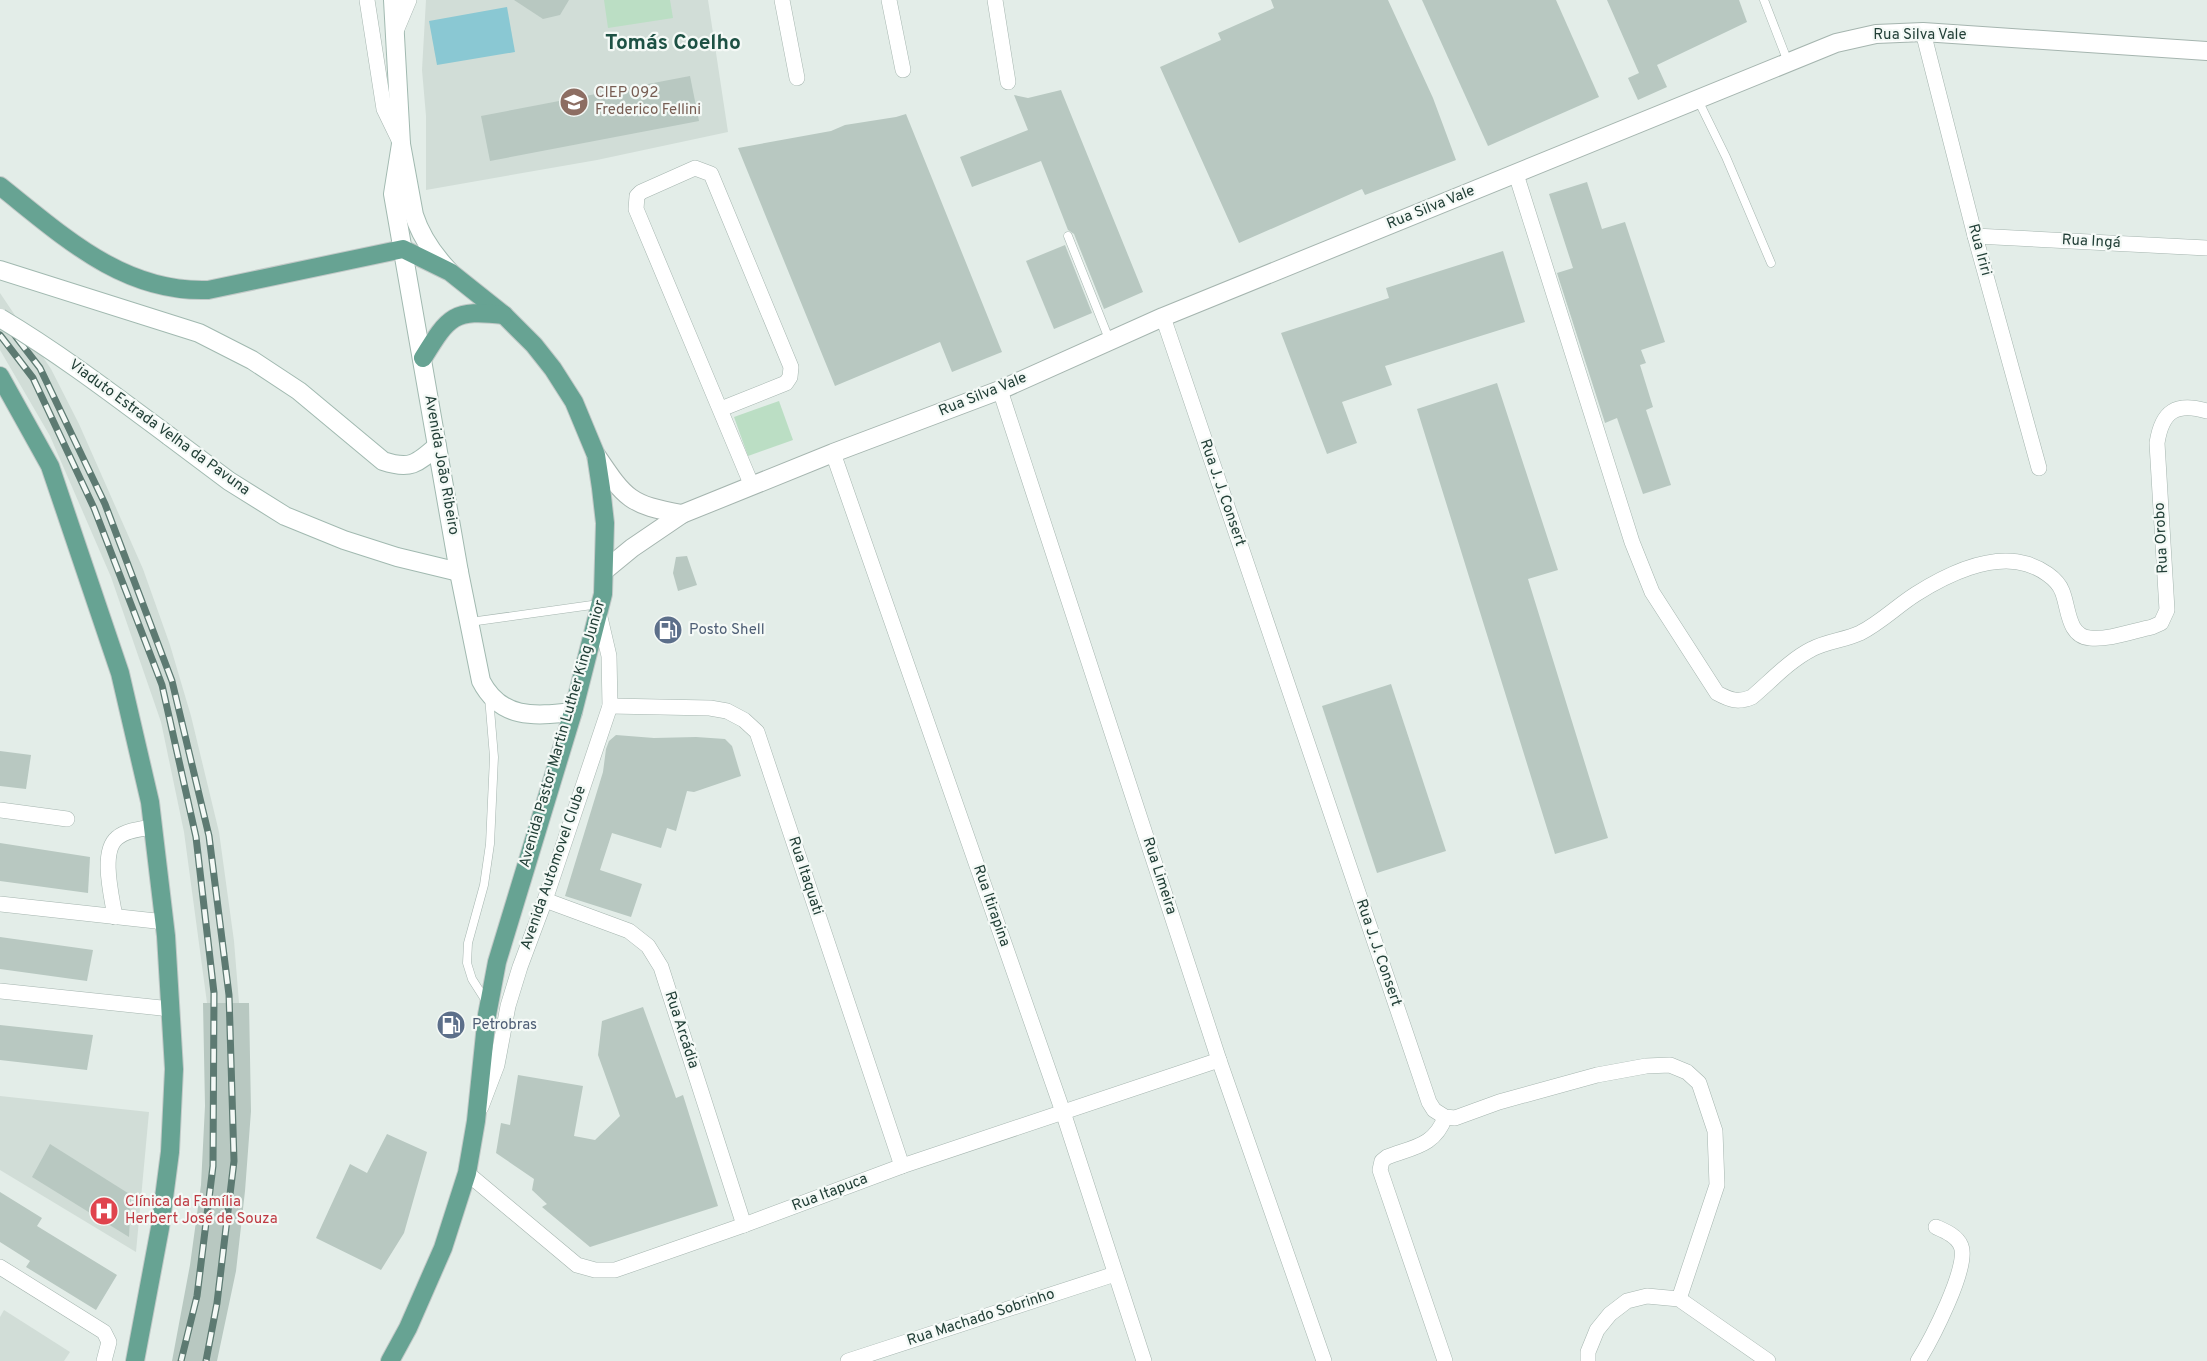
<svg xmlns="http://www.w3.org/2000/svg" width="2207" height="1361" font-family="Overpass,sans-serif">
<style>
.built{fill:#d1ddd7}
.green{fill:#bbdec4}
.water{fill:#8ac8d3}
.building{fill:#b8c8c1}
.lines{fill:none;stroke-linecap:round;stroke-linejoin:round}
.service-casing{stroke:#a5b5af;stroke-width:9}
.minor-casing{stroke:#a5b5af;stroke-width:16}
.tertiary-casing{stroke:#a5b5af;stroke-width:20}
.secondary-casing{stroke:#a1b9b0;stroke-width:20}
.primary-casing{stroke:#c1c9c7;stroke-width:20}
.service{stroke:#fff;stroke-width:8}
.minor{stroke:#fff;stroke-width:15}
.tertiary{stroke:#fff;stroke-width:18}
.secondary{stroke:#fff;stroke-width:18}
.primary{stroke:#67a393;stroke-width:18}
.rail-casing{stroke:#5d7a72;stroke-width:7}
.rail{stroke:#f4f9f6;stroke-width:4.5;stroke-dasharray:14;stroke-linecap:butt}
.secondary-bridge-casing{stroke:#a1b9b0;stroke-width:20;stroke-linecap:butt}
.secondary-bridge{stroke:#fff;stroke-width:18}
.labels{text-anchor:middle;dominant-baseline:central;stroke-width:4.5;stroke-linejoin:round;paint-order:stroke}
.street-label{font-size:15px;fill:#223f37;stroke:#f4f9f6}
.education-label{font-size:15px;fill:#785e54;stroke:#f4f9f6;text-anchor:start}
.service-label{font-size:15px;fill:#4e5e75;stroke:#f4f9f6;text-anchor:start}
.health-label{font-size:15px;fill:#be3a42;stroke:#f4f9f6;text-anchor:start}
.district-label{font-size:21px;font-weight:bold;fill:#1d5144;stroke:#f4f9f6}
</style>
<rect width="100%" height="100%" fill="#e3ede8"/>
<g class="built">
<polygon points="426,0 708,0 728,132 597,160 426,190 426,116 422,70"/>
<polygon points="0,293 51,369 79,424 143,569 170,645 191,716 219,832 234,941 239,1003 207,1003 184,832 161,722 111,577 50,436 0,350"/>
<polygon points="0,1096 149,1112 136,1252 0,1170"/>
<polygon points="4,1310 70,1352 64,1361 0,1361 0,1317"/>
</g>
<g class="green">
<polygon points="604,0 670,0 673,18 608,28"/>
<polygon points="779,401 793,440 748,456 734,417"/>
</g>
<polygon class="water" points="507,7 515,52 437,65 429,21"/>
<g class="building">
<polygon points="514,0 569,0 560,15 543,19"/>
<polygon points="1271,0 1388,0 1433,98 1456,160 1365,195 1362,189 1239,243 1160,67 1221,40 1218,33 1274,8"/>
<polygon points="1422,0 1556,0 1599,97 1488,146"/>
<polygon points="1607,0 1739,0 1747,22 1657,65 1667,87 1638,100 1628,78 1639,73"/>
<polygon points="690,76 699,121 490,161 481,116"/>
<polygon points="1061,90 1143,292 1104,309 1074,234 1068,230 1041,161 972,187 960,157 1028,130 1014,95 1028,98"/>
<polygon points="906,114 1002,352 952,372 940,342 835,386 738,148 831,131 845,125 896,117"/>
<polygon points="1587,182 1602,229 1625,222 1665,342 1641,350 1646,363 1640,365 1653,407 1646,410 1671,485 1643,494 1617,418 1605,423 1557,273 1573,268 1549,194"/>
<polygon points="1065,245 1092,313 1054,329 1026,261"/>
<polygon points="1503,251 1525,322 1385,366 1392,385 1342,402 1357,443 1327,454 1281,333 1389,298 1386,288"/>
<polygon points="1497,383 1558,570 1528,579 1608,838 1555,854 1417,409"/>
<polygon points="687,556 697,585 678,591 673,573 676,557"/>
<polygon points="1391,684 1446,851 1377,873 1322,706"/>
<polygon points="616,735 654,738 696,737 725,739 732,746 741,776 694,792 687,791 676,831 667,828 661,848 612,833 600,870 642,884 631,917 565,896 603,772 606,749 609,741"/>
<polygon points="0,751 31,755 26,789 0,786"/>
<polygon points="0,843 90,857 88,893 0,881"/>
<polygon points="0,937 93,950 87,981 0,969"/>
<polygon points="203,1003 249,1003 251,1111 245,1191 236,1271 217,1361 172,1361 190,1265 201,1185 205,1106"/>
<polygon points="643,1007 676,1098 683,1095 718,1206 590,1247 542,1207 547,1204 532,1190 534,1179 496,1153 501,1123 510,1125 518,1075 583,1086 574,1136 595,1140 620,1116 598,1055 602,1021"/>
<polygon points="0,1025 93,1035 87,1070 0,1060"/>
<polygon points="387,1134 427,1152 404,1233 381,1270 316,1238 350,1164 367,1173"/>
<polygon points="50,1144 131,1195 129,1237 32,1177"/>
<polygon points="0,1192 42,1218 37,1226 117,1275 96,1310 26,1267 30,1261 0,1242"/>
</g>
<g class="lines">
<g class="service-casing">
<g id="service">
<polyline points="1764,0 1788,62"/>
<polyline points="1698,100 1726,157 1771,263"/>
<polyline points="1068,236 1109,339"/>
<polyline points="470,622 599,604"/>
<polyline points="486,1001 472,979 467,963 468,943 484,885 490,844 494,757 489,697"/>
</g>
</g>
<g class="minor-casing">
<g id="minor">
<polyline points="367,0 384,109 400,142"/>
<polyline points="782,0 797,78"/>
<polyline points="889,0 903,70"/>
<polyline points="995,0 1008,82"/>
<polyline points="396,31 409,0"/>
<polyline points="1923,32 1975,236 2039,468"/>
<path d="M1516,174L1632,542L1652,592L1717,693C1730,700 1738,703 1752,697C1771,681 1790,660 1812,649C1827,641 1845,640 1860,633C1880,623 1897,606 1916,594C1946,575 1991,553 2027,564C2040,568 2057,578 2062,591C2069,607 2067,636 2090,638C2109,640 2133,631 2152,627L2161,623L2167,610L2157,443C2162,411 2176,402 2207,411"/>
<polyline points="1975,236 2207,248"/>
<polyline points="1163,317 1429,1102 1434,1110 1445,1117 1455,1118 1499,1102 1597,1075 1646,1066 1670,1065 1687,1072 1699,1083 1715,1131 1717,1185 1679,1299"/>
<polyline points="1000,390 1219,1060 1324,1361"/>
<polyline points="721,409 786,383 790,377 791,367 711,174 695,168 641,192 637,196 636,209 752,486"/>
<polyline points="833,453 1063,1112 1144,1361"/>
<polyline points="610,706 710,708 727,711 744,720 757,732 902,1166"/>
<polyline points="0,810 67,819"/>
<polyline points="545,900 629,931 648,946 661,967 744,1225"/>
<polyline points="0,904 165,922"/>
<path d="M115,917C112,897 100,852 117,838C126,830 141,829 153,827"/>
<polyline points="0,991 171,1009"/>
<polyline points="481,1107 497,1065 508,1006 520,967 545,900 610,706 609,656 599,613"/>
<path d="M1445,1117C1435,1146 1413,1147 1387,1157L1382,1161L1380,1170L1445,1361"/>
<polyline points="467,1173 577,1265 595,1270 615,1270 744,1225 902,1166 1219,1060"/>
<polyline points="0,1267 104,1332 109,1342 104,1361"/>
<polyline points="848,1361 1115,1274"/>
<polyline points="1588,1361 1588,1352 1597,1330 1610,1314 1627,1301 1647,1296 1679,1299 1768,1361"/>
<path d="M1918,1361C1930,1342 1970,1266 1961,1246C1957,1236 1945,1231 1936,1227"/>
</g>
</g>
<g class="tertiary-casing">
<g id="tertiary">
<path d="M596,455C625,498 629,505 682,514"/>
<polyline points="604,571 632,548 682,514 833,453 1000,390 1163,317 1836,43 1876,34 1923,32 2207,51"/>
</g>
</g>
<g class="secondary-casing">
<g id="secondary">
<path d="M393,0L401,144L414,215C421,237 433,254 449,271"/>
<path d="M401,144L393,194L459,572L481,681C501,720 535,716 573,712"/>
<path d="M0,270L199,333L252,360L299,391L383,461C410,470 417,464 437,446"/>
<polyline points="169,436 229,481 285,516 344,540 397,557 459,572"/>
</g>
</g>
<g class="primary-casing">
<g id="primary">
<path d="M0,186C63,236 123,293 208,290L403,249L450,272L504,315L534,345L553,369L574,402L596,455L601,488L605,523L603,594L573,712L497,962L487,1015L476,1121L467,1173L443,1248L408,1328L390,1361"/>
<path d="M423,358C449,316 453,309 504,315"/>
<polyline points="0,376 50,466 120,673 150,802 166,936 174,1069 170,1152 160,1228 135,1361"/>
</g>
</g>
<use href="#service" class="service"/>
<use href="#minor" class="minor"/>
<use href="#tertiary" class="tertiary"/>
<use href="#secondary" class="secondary"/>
<use href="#primary" class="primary"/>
<g class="rail-casing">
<g id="rail">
<polyline points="0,316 40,368 105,504 172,681 209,836 229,995 234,1161 217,1303 206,1361"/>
<polyline points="0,335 33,378 94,508 162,685 196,837 214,993 213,1166 197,1296 181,1361"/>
</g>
</g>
<use href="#rail" class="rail"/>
<g class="secondary-bridge-casing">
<path id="secondary-bridge" d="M0,318C59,353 114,395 169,436"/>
</g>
<use href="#secondary-bridge" class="secondary-bridge"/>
</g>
<defs>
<g id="school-disc" transform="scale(1.5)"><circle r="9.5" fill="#8d6e63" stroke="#f4f9f6"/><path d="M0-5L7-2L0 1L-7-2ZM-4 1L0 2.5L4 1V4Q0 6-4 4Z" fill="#fff"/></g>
<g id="fuel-disc" transform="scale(1.5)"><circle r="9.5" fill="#5c6f8a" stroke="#f4f9f6"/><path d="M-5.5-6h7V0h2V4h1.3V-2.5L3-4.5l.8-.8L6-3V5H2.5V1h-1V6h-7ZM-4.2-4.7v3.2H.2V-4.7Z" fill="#fff"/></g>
<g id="hospital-disc" transform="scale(1.5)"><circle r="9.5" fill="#e0444e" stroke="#f4f9f6"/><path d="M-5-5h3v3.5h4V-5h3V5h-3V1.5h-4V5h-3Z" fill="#fff"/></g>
</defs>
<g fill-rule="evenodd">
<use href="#school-disc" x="574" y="102"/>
<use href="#fuel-disc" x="668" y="630"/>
<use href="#fuel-disc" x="451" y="1025"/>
<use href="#hospital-disc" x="104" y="1211"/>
</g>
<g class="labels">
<g class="street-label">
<text x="1920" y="35">Rua Silva Vale</text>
<text transform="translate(1431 208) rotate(-22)">Rua Silva Vale</text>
<text transform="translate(2091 242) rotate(3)">Rua Ingá</text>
<text transform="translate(1979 250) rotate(75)">Rua Iriri</text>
<text transform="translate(983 395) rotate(-22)">Rua Silva Vale</text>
<text transform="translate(159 428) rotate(36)">Viaduto Estrada Velha da Pavuna</text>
<text transform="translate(441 465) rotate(80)">Avenida João Ribeiro</text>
<text transform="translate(1222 493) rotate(71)">Rua J. J. Consert</text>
<text transform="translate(2162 538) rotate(-93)">Rua Orobo</text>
<text transform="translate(563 734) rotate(-74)">Avenida Pastor Martin Luther King Junior</text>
<text transform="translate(554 868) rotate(-71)">Avenida Automovel Clube</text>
<text transform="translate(805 876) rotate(72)">Rua Itaquati</text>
<text transform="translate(1159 876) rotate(72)">Rua Limeira</text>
<text transform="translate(991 906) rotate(71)">Rua Itirapina</text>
<text transform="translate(1378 953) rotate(71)">Rua J. J. Consert</text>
<text transform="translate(681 1030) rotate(72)">Rua Arcádia</text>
<text transform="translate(830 1193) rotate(-21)">Rua Itapuca</text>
<text transform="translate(981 1318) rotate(-18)">Rua Machado Sobrinho</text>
</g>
<g class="education-label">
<text x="595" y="93">CIEP 092<tspan x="595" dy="17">Frederico Fellini</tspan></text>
</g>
<g class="service-label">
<text x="689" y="630">Posto Shell</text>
<text x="472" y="1025">Petrobras</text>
</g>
<g class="health-label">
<text x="125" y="1202">Clínica da Família<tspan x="125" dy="17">Herbert José de Souza</tspan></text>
</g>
<g class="district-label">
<text x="673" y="43">Tomás Coelho</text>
</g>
</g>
</svg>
